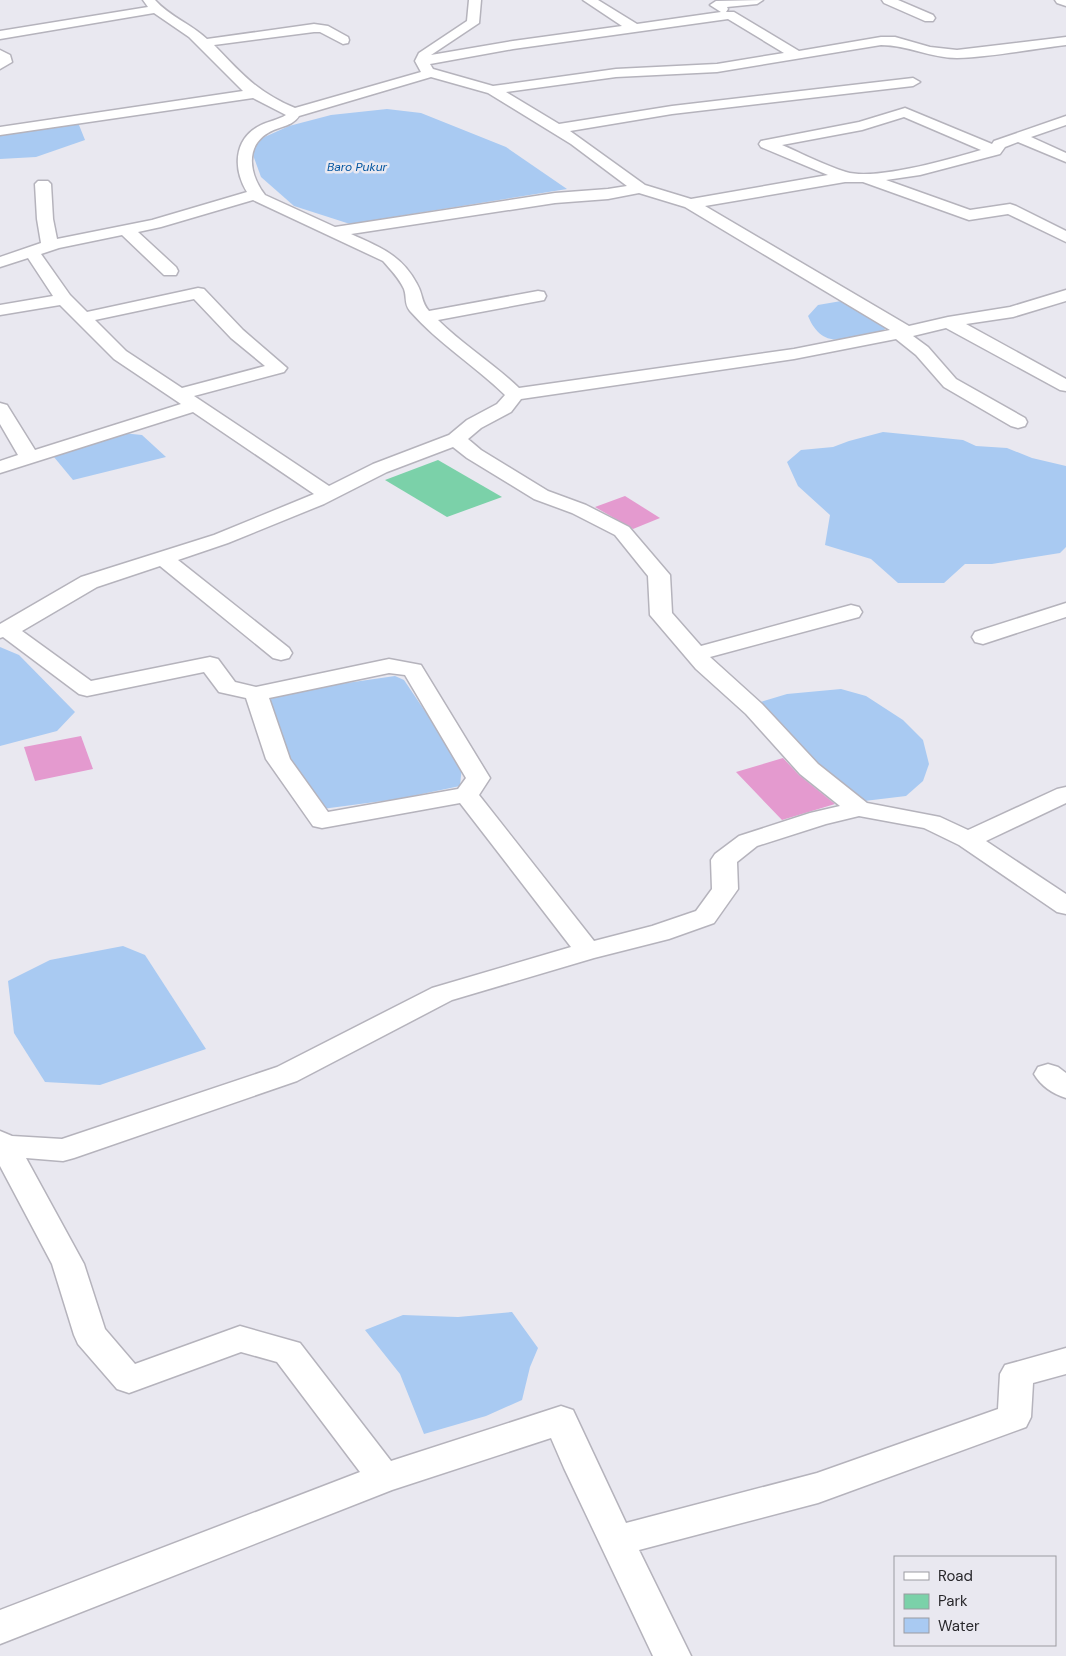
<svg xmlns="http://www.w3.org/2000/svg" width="1066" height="1656" font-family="'DM Sans',sans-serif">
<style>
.green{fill:#7bd1a9}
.water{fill:#a9caf2}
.building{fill:#e49acf}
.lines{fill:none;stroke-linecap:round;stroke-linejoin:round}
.street-casing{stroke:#b5b3bc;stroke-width:3}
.street{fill:#fff;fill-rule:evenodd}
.labels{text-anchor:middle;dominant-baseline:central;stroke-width:5;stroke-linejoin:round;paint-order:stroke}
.far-water-label{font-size:12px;font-style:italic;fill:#00549f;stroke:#e9e8f0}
</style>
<rect width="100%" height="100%" fill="#e9e8f0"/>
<polygon class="green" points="438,460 502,497 447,517 385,480"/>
<g class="water">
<polygon points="387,109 421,113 506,147 567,189 350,224 294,206 261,177 249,144 289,126 331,115"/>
<polygon points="77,120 85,140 36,157 0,159 0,133"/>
<path d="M847,300L887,327C879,335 870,336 859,338C834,342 819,342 808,316L818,305Z"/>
<polygon points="113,432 142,435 166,457 73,480 49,451"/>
<polygon points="883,432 963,440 976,446 1007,448 1032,458 1066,466 1066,547 1060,553 992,564 965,564 944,583 898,583 871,559 825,545 830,515 798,486 787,462 801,450 833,447 849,441"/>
<polygon points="0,647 19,655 75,712 57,731 0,746"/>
<polygon points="395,676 404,680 462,766 460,786 398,799 322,809 301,782 264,711 263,701 305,689"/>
<polygon points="841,689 866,696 903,720 923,740 929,764 923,781 906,796 856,802 757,703 787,694"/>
<polygon points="123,946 145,955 206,1049 100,1085 45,1082 14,1033 8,981 50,960"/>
<polygon points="512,1312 538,1348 530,1367 522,1400 486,1416 424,1434 400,1374 365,1330 403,1315 458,1317"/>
</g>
<g class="building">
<polygon points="625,496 660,518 633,529 595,507"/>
<polygon points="81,736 93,769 35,781 24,747"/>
<polygon points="783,758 799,775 835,804 782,820 736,772"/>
</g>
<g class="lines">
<g class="street-casing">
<g id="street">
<path d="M143,0H155C169,16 191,24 207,39L314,24L328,26L348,37L349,40L348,43L343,44L320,32H314L214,45C242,74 257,92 295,108L421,72L415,61L419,53L467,21L469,0H481L479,23L431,55L513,41L622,26L583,0H598L637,24L721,12L710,5L716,1L763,0L757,4L727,7L728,9L726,12H734L799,51L881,37H895L930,47L957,50L1066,37V45C1032,49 991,57 957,58C931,58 907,45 881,45L717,72L616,77L506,92L559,124L672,106L913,78L920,82L913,86L672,114L570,131L645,185L691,199L828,175L761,147L759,144L761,141L766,140L859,122L905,108L992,144L994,141L1066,116V125L1031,137L1066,153V162L1018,142L1005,147L1000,154L920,175L886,180L970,210L1010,204L1016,206L1066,231V242L1008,214L969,220L863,182H845L705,206L909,326L948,317L1010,307L1066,290V301L1013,317L966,324L1066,379V391L1060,390L946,328L913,336L928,347L956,379L1025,418L1027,422L1025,426L1018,428L1011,426L944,387L916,355L896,339L794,359L521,399L511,412L481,428L468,439L481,450L548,491L586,505L629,527L670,575L672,613L701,646L851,605L859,607L862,612L859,617L710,657L762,704L818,764L867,803L940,817L968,830L1057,789L1066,787V803L986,841L1066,894V914L1057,912L959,845L924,828L859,816L826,824L757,846L737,862L738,889L714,923L669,939L594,958L452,1000L297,1081L74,1158L63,1161L26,1158L84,1264L105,1329L135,1364L240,1326L300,1343L391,1461L561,1406L573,1410L626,1523L817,1473L998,1409L1000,1374L1005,1365L1066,1348V1374L1033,1383L1031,1417L1026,1427L818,1503L639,1550L691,1656H653L564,1468L551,1438L392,1490L0,1644V1610L360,1472L277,1362L241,1352L129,1393L117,1389L78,1344L74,1335L52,1264L0,1166V1131L12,1136L62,1139L277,1067L432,988L571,947L460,803L322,828L313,826L266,759L246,698L219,692L204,672L87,696L79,694L3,637L0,638V624L81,577L214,535L314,494L193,412L0,473V461L18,455L0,424V403L7,405L35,450L181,404L114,359L60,305L0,315V305L53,296L28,258L0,267V257L41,243L37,219L35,184L38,181H48L51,184L53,219L57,239L152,220L247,192C233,169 233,139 261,125C269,121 278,120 286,115L253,98L0,135V127L243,91L189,37L154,13L0,39V31L148,7ZM728,19L784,53L717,64L616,69L493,86L433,69L430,64L513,49ZM431,77L488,93L571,144L627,186L608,189L555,193L335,227L265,195C250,176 244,147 268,133C279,126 292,127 299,116ZM904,117L981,150C950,159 875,181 846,172C824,165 803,154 782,145L862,130ZM639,193L685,207L890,330L794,349L519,388C493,363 463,345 438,320L544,300L546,296L544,292L538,291L429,311C421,302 423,294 417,284C401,254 379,247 351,234L555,203L608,199ZM253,200L383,261C391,270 399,278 404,289C407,297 404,304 410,311C438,343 474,365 505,395L497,404L467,420L449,435L373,464L329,486L194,396L284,372L287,368L243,330L204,289L198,288L87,312L70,295L41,254L59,248L122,235L164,275H176L178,271L176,267L138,232L161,227ZM194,299L231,338L265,366L182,388L126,351L95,320ZM453,447L467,458L534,499L572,513L615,535L648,576L650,615L696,669L746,714L800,774L840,806L810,813L739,836L715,854L711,860L712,889L696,911L652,926L594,941L479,795L490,778L421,665L389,659L256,687L235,682L218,659L210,657L91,681L22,631L97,587L160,566L273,658L281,660L289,658L292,653L289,648L178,560L228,543L324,504L387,472ZM389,673L405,675L466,778L458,789L328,812L290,759L269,698Z"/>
<polygon points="882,0 898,0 933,15 935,18 933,21 925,21 884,3"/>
<polygon points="1055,0 1066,0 1066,6 1057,3"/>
<polygon points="0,50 10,55 12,62 0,69"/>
<polygon points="1066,603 1066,617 983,644 975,642 972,637 975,632"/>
<path d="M1048,1064L1058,1067L1066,1073V1098C1053,1094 1041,1086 1034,1074L1038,1067Z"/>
</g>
</g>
<use href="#street" class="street"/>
</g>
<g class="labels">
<g class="far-water-label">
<text x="357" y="167">Baro Pukur</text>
</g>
</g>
<rect x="894" y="1556" width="162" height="90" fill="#e9e8f0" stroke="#9c9ba1"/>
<rect x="904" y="1572" width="25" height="8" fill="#ffffff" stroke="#9c9ba1"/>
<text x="938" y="1581" font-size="15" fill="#28272b">Road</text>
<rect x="904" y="1594" width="25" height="15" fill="#7bd1a9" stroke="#9c9ba1"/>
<text x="938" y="1606" font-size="15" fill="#28272b">Park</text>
<rect x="904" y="1618" width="25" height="15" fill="#a9caf2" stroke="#9c9ba1"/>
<text x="938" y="1631" font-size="15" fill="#28272b">Water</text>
</svg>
